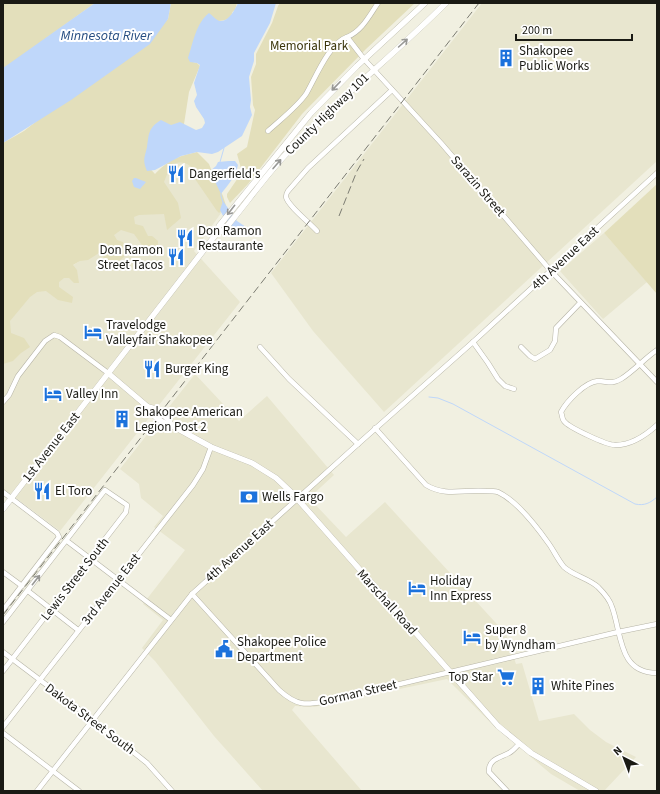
<svg xmlns="http://www.w3.org/2000/svg" width="660" height="794" font-family="'Source Sans 3',sans-serif">
<style>
.built{fill:#e8e6cf}
.green{fill:#e3dfbb}
.water{fill:#bfd7fa}
.lines{fill:none;stroke-linecap:round;stroke-linejoin:round}
.stream{stroke:#bfd7fa;stroke-width:1}
.minor-casing{stroke:#b6b4a6;stroke-width:5.5}
.major-casing{stroke:#b6b4a6;stroke-width:6}
.minor{stroke:#fff;stroke-width:4.5}
.major{stroke:#fff;stroke-width:5.5}
.rail{stroke:#7c7c72;stroke-width:1;stroke-dasharray:8 4;stroke-linecap:butt}
.oneway{stroke:#989895}
.labels{text-anchor:middle;dominant-baseline:central;stroke-width:4;stroke-linejoin:round;paint-order:stroke}
.park-label{font-size:13px;fill:#3a350b;stroke:#fff}
.poi-label{font-size:13px;fill:#1a1a14;stroke:#fff;text-anchor:start}
.street-label{font-size:13px;fill:#1a1a14;stroke:#fff}
.water-label{font-size:14px;font-style:italic;fill:#274e82;stroke:#fff}
</style>
<rect width="100%" height="100%" fill="#f1f0e1"/>
<g class="built">
<polygon points="482,3 657,3 657,161 384,412 313,331 271,273"/>
<polygon points="193,153 214,177 226,206 194,251 240,302 60,531 8,492 3,498 3,361 9,307 106,244 161,168"/>
<polygon points="604,233 647,282 603,319 560,271"/>
<polygon points="195,374 239,421 267,396 334,475 309,498 346,537 385,502 506,634 516,664 522,663 539,721 574,714 590,730 606,742 636,757 605,790 580,791 551,774 493,725 447,679 314,707 295,706 292,710 362,791 263,791 214,736 155,661 142,648 163,620 143,604 185,550 154,527 163,516 141,498 139,484 120,469"/>
</g>
<g class="green">
<polygon points="3,3 95,3 31,49 3,97"/>
<path d="M171,3H237L235,10C231,12 233,14 230,17C227,20 222,21 218,21L193,62L197,63L200,66L189,92L184,124L145,163L155,174C170,159 176,157 197,152L209,164L214,177L223,196L226,206L219,213L217,211L195,179V170C186,162 183,161 171,164L164,182L178,203L181,218L167,230L164,214L139,215L134,217L135,224L143,226L148,236H152L158,241V246L153,252L142,245L134,234L121,230L114,235L117,240L123,242L127,250L124,257L115,264L107,262L103,257L105,255L107,248L88,260L80,261L73,265L77,270L79,283H74L69,278H64L59,282V287L73,297L72,303L58,300L46,291L37,292L30,297L10,321L11,333L24,338L30,347L21,353L13,361L3,364V143L24,131L168,19Z"/>
<polygon points="280,3 415,3 366,49 302,114 248,184 230,203 227,197 227,194 242,172 237,154 247,147 255,110 253,105 251,77 256,64 256,54 272,23 278,6"/>
<polygon points="657,184 657,294 604,233"/>
</g>
<g class="water">
<polygon points="95,3 171,3 168,19 150,44 71,100 3,143 3,68"/>
<path d="M238,3H276L270,23L254,53V61L249,77L251,100L250,107L252,115L242,136L218,152L212,154L197,152L181,156L155,170L147,171C142,160 145,157 147,147C149,134 148,128 161,120L171,125L180,122L196,130L202,128L205,123L204,119L196,107L194,101L197,95L194,83L200,65L197,63L190,62L188,58C193,43 196,23 209,13C212,15 217,21 220,21C229,22 235,9 238,3Z"/>
<path d="M229,161H235L238,165C236,176 228,185 221,194L210,171L216,166L218,162Z"/>
<polygon points="134,178 136,178 146,182 140,189 134,187 132,181"/>
<path d="M223,201L237,221L252,231V237C238,232 226,224 220,210Z"/>
</g>
<g class="lines">
<g class="stream">
<polyline points="220,162 224,148"/>
<polyline points="221,194 221,196 223,202"/>
<polyline points="252,232 258,234"/>
<path d="M429,397L438,398L453,404L635,504C645,506 650,503 657,497"/>
</g>
<g class="minor-casing">
<g id="minor">
<path d="M347,37C362,31 369,16 378,3"/>
<path d="M268,131C280,120 297,107 306,94C315,79 329,43 347,37L364,59L441,143L551,271L657,382"/>
<path d="M317,231C310,223 288,206 286,197C286,194 286,194 288,191L308,168L392,90"/>
<polyline points="473,342 488,363 498,379 505,386 514,389"/>
<polyline points="260,347 289,379 358,444"/>
<polyline points="521,347 530,356 535,359 550,350 555,341 556,328 580,303"/>
<path d="M657,350C645,358 634,371 621,379C611,385 607,381 598,381C585,382 567,401 561,412C562,414 562,419 564,421C568,427 608,446 616,445C632,445 646,435 657,425"/>
<polyline points="3,402 9,395 18,376 45,341 54,335 60,337 108,373"/>
<path d="M375,428L426,485C446,497 464,489 486,491C489,491 494,491 498,492C517,501 537,527 549,544C554,551 558,560 564,567C574,576 588,578 598,587C603,592 610,600 612,607C622,634 618,673 657,673"/>
<polyline points="3,492 57,533 59,537 3,610"/>
<polyline points="67,541 171,620"/>
<polyline points="3,572 22,586"/>
<polyline points="28,591 78,630"/>
<path d="M192,594L279,690C300,709 309,704 333,700L618,632L657,624"/>
<polyline points="3,622 105,490 127,505 126,512 3,671"/>
<polyline points="3,652 93,720 147,763 172,791"/>
<polyline points="3,727 193,485 203,469 211,447"/>
<polyline points="3,733 79,791"/>
<polyline points="37,791 192,594 358,444 473,342 657,173"/>
<path d="M507,791L489,772C488,759 500,758 509,753C513,751 516,747 519,744"/>
</g>
</g>
<g class="major-casing">
<g id="major">
<path d="M217,233L224,230C246,204 265,176 288,152C338,99 395,54 446,3"/>
<path d="M108,373L148,407C151,415 163,424 171,425L211,447L252,463L276,478L293,494L498,726L531,753L596,791"/>
<path d="M148,407C157,408 168,417 171,425"/>
<polyline points="3,509 217,233 219,226 240,200 311,113 357,66 425,3"/>
</g>
</g>
<use href="#minor" class="minor"/>
<use href="#major" class="major"/>
<g class="rail">
<polyline points="339,216 357,171 364,159"/>
<polyline points="3,615 479,3"/>
</g>
</g>
<defs><path id="oneway-shaft" d="M-6 0H5M1.5-3L5.5 0L1.5 3" fill="none" stroke-width="1.6" stroke-linecap="round" stroke-linejoin="round"/></defs>
<g class="oneway">
<use href="#oneway-shaft" transform="translate(403 43) rotate(-42)"/>
<use href="#oneway-shaft" transform="translate(336 86) rotate(134)"/>
<use href="#oneway-shaft" transform="translate(277 164) rotate(-49)"/>
<use href="#oneway-shaft" transform="translate(231 210) rotate(128)"/>
<use href="#oneway-shaft" transform="translate(36 580) rotate(-52)"/>
</g>
<defs>
<g id="building-bare" transform="scale(1.38)"><path d="M-4-6H4V6H1V3H-1V6H-4ZM-2.5-4.3h1.7v1.8h-1.7ZM.8-4.3h1.7v1.8H.8ZM-2.5-1h1.7V.8h-1.7ZM.8-1h1.7V.8H.8Z" fill="#1c72dc" stroke="#fff" stroke-width="2.5" paint-order="stroke"/></g>
<g id="restaurant-bare" transform="scale(1.38)"><path d="M-5-6h1v4h1v-4h1v4h1v-4h1v5L-1.5 .5V6h-2V.5L-5-1ZM5-6V6H3V1.5H1.5Q1.5-4 5-6Z" fill="#1c72dc" stroke="#fff" stroke-width="2.5" paint-order="stroke"/></g>
<g id="hotel-bare" transform="scale(1.38)"><path d="M-6-4.5h1.5V1H6V5H4.5V3h-9V5H-6ZM-4 0a1.8 1.8 0 1 1 3.6 0ZM.5 0V-2.5h3Q6-2.5 6 0Z" fill="#1c72dc" stroke="#fff" stroke-width="2.5" paint-order="stroke"/></g>
<g id="bank-bare" transform="scale(1.38)"><path d="M-6-4H6V4H-6ZM0-2.3a2.3 2.3 0 1 0 0 4.6a2.3 2.3 0 1 0 0-4.6Z" fill="#1c72dc" stroke="#fff" stroke-width="2.5" paint-order="stroke"/></g>
<g id="civic-bare" transform="scale(1.38)"><path d="M-.6-6.5H3V-4.5H.6V-3L4-1V1h2V6H-6V1h2V-1L-.6-3ZM-1.2 2.5V6h2.4V2.5Z" fill="#1c72dc" stroke="#fff" stroke-width="2.5" paint-order="stroke"/></g>
<g id="supermarket-bare" transform="scale(1.38)"><path d="M-6-5.5h2.5l.6 2H6L4.5 2H-2.5L-4.4-4H-6ZM-1.5 3.2a1.3 1.3 0 1 0 .1 0ZM3 3.2a1.3 1.3 0 1 0 .1 0Z" fill="#1c72dc" stroke="#fff" stroke-width="2.5" paint-order="stroke"/></g>
</defs>
<g fill-rule="evenodd">
<use href="#building-bare" x="506" y="58"/>
<use href="#restaurant-bare" x="176" y="174"/>
<use href="#restaurant-bare" x="185" y="238"/>
<use href="#restaurant-bare" x="176" y="257"/>
<use href="#hotel-bare" x="93" y="332"/>
<use href="#restaurant-bare" x="152" y="369"/>
<use href="#hotel-bare" x="53" y="394"/>
<use href="#building-bare" x="122" y="419"/>
<use href="#restaurant-bare" x="42" y="491"/>
<use href="#bank-bare" x="249" y="497"/>
<use href="#hotel-bare" x="417" y="588"/>
<use href="#hotel-bare" x="472" y="637"/>
<use href="#civic-bare" x="224" y="649"/>
<use href="#supermarket-bare" x="506" y="677"/>
<use href="#building-bare" x="538" y="686"/>
</g>
<g class="labels">
<g class="park-label">
<text x="309" y="46">Memorial Park</text>
</g>
<g class="poi-label">
<text x="519" y="51">Shakopee<tspan x="519" dy="15">Public Works</tspan></text>
<text x="189" y="174">Dangerfield's</text>
<text x="198" y="231">Don Ramon<tspan x="198" dy="15">Restaurante</tspan></text>
<text x="163" y="250" text-anchor="end">Don Ramon<tspan x="163" dy="15">Street Tacos</tspan></text>
<text x="106" y="325">Travelodge<tspan x="106" dy="15">Valleyfair Shakopee</tspan></text>
<text x="165" y="369">Burger King</text>
<text x="66" y="394">Valley Inn</text>
<text x="135" y="412">Shakopee American<tspan x="135" dy="15">Legion Post 2</tspan></text>
<text x="55" y="491">El Toro</text>
<text x="262" y="497">Wells Fargo</text>
<text x="430" y="581">Holiday<tspan x="430" dy="15">Inn Express</tspan></text>
<text x="485" y="630">Super 8<tspan x="485" dy="15">by Wyndham</tspan></text>
<text x="237" y="642">Shakopee Police<tspan x="237" dy="15">Department</tspan></text>
<text x="493" y="677" text-anchor="end">Top Star</text>
<text x="551" y="686">White Pines</text>
</g>
<g class="street-label">
<text transform="translate(327 114) rotate(-44)">County Highway 101</text>
<text transform="translate(478 186) rotate(49)">Sarazin Street</text>
<text transform="translate(565 258) rotate(-43)">4th Avenue East</text>
<text transform="translate(51 447) rotate(-52)">1st Avenue East</text>
<text transform="translate(239 551) rotate(-42)">4th Avenue East</text>
<text transform="translate(75 579) rotate(-52)">Lewis Street South</text>
<text transform="translate(111 589) rotate(-52)">3rd Avenue East</text>
<text transform="translate(387 602) rotate(48)">Marschall Road</text>
<text transform="translate(358 693) rotate(-13)">Gorman Street</text>
<text transform="translate(90 719) rotate(37)">Dakota Street South</text>
</g>
<g class="water-label">
<text x="106" y="36">Minnesota River</text>
</g>
</g>
<rect width="660" height="794" fill="none" stroke="#1a1a14" stroke-width="8"/>
<g transform="translate(624 758) rotate(318)" stroke="#ffffff" stroke-width="3" paint-order="stroke">
<path d="M0-3L7 15L0 10L-7 15Z" fill="#1a1a14"/>
<text y="-6" font-size="11" font-weight="bold" text-anchor="middle" fill="#1a1a14">N</text>
</g>
<path d="M516 34v6h116v-6" fill="none" stroke="#1a1a14" stroke-width="2"/>
<text x="522" y="34" font-size="12" fill="#1a1a14" stroke="#ffffff" stroke-width="3" paint-order="stroke">200 m</text>
</svg>
